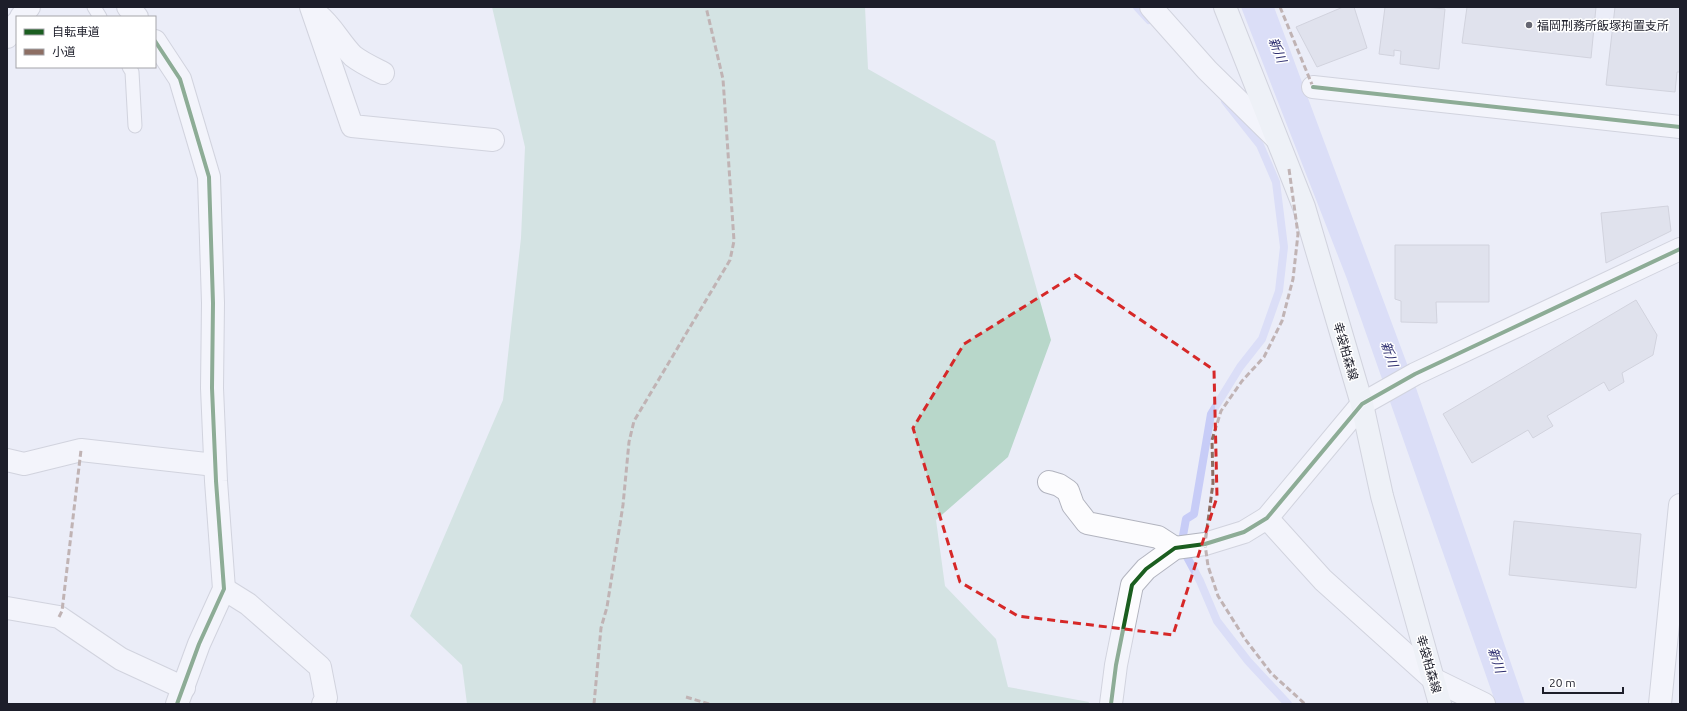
<svg xmlns="http://www.w3.org/2000/svg" width="1687" height="711" font-family="Ubuntu,'Noto Sans JP',sans-serif">
<style>
.green{fill:#b8d7ca}
.water{fill:#c7ccf7}
.lines{fill:none;stroke-linecap:round;stroke-linejoin:round}
.stream{stroke:#c7ccf7;stroke-width:8}
.building{fill:#d3d5e0;stroke:#b2b3be}
.service-casing{stroke:#b2b4bf;stroke-width:15}
.minor-casing{stroke:#b2b4bf;stroke-width:24}
.tertiary-casing{stroke:#b2b4bf;stroke-width:24}
.secondary-casing{stroke:#b2b4bf;stroke-width:24}
.service{stroke:#fcfcfe;stroke-width:13}
.minor{stroke:#fcfcfe;stroke-width:22}
.tertiary{stroke:#fcfcfe;stroke-width:22}
.secondary{stroke:#f1f5f5;stroke-width:22}
.quiet{stroke:#8d6e63;stroke-width:3;stroke-dasharray:6 3;stroke-linecap:butt}
.cycleway-casing{stroke:#fff;stroke-width:6}
.cycleway{stroke:#1b5e20;stroke-width:4}
.marked{fill:none;stroke:#d62828;stroke-width:3;stroke-dasharray:8 5;stroke-linejoin:round}
.poi-dot{fill:#656672;stroke:#fff;stroke-width:1.5}
.labels{text-anchor:middle;dominant-baseline:central;stroke-width:3;stroke-linejoin:round;paint-order:stroke}
.poi-label{font-size:12px;fill:#1d1e2a;stroke:#fff;text-anchor:start}
.street-label{font-size:12px;fill:#1d1e2a;stroke:#fff}
.water-label{font-size:13px;font-style:italic;fill:#303071;stroke:#fff}
</style>
<rect width="100%" height="100%" fill="#ebedf8"/>
<polygon class="green" points="492,7 865,7 868,69 995,141 1051,340 1008,457 936,520 945,586 996,639 1008,687 1089,702 1088,704 467,704 462,665 410,616 503,400 521,238 525,147"/>
<polygon class="water" points="1241,7 1274,7 1416,388 1525,704 1496,704 1347,279"/>
<g class="lines">
<g class="stream">
<polyline points="1137,7 1149,20"/>
<polyline points="1225,101 1260,145 1276,182 1284,247 1279,291 1262,339 1240,367 1211,414 1194,514 1186,519 1182,541 1187,557 1200,581 1217,621 1248,661 1288,704"/>
</g>
</g>
<g class="building">
<polygon points="1343,7 1354,7 1367,48 1317,67 1296,27"/>
<polygon points="1385,7 1425,7 1445,9 1439,69 1400,64 1401,51 1394,50 1394,56 1379,54"/>
<polygon points="1467,7 1596,7 1591,58 1462,43"/>
<polygon points="1615,7 1680,7 1680,72 1677,72 1675,92 1606,85"/>
<polygon points="1668,206 1671,231 1606,263 1601,213"/>
<polygon points="1395,245 1489,245 1489,302 1436,302 1437,323 1401,322 1401,301 1395,299"/>
<polygon points="1636,300 1657,335 1653,355 1622,373 1624,382 1609,391 1604,382 1547,416 1553,426 1533,438 1528,430 1472,463 1443,414"/>
<polygon points="1514,521 1641,534 1636,588 1509,575"/>
</g>
<g class="lines">
<g class="service-casing">
<g id="service">
<polyline points="94,7 100,17"/>
<polyline points="129,67 132,72 135,126"/>
</g>
</g>
<g class="minor-casing">
<g id="minor">
<polyline points="128,7 137,17"/>
<polyline points="311,7 352,126 493,140"/>
<polyline points="1151,7 1207,70 1276,138"/>
<path d="M318,15C332,26 340,43 353,56C362,63 373,68 383,73"/>
<polyline points="155,41 180,79 209,177 213,303 212,388 216,481 224,589 199,644 177,704"/>
<polyline points="1313,87 1680,127"/>
<polyline points="7,460 24,464 81,450 215,465"/>
<polyline points="1049,482 1059,485 1068,491 1073,505 1087,523 1158,537 1175,548"/>
<polyline points="1267,518 1323,580 1433,679 1484,704"/>
<polyline points="224,589 248,604 320,667 326,698 323,704"/>
<polyline points="7,608 59,617 121,659 184,688"/>
<polyline points="1111,704 1116,665 1132,585 1146,569 1175,548 1205,544 1244,532 1267,518 1362,404 1415,374 1680,249"/>
</g>
</g>
<g class="tertiary-casing">
<g id="tertiary">
<polyline points="21,17 29,7"/>
<polyline points="7,37 17,23"/>
<polyline points="1660,704 1680,505"/>
</g>
</g>
<g class="secondary-casing">
<polyline id="secondary" points="1225,7 1304,207 1362,404 1382,496 1440,704"/>
</g>
<use href="#service" class="service"/>
<use href="#minor" class="minor"/>
<use href="#tertiary" class="tertiary"/>
<use href="#secondary" class="secondary"/>
<g class="quiet">
<polyline points="1280,7 1313,87"/>
<polyline points="1289,169 1298,234 1293,279 1282,321 1264,357 1242,381 1221,411 1212,440 1213,483 1205,544 1208,566 1218,596 1245,639 1271,673 1305,704"/>
<polyline points="59,617 62,611 81,450"/>
<polyline points="686,697 709,704"/>
<polyline points="594,704 601,628 607,607 623,505 629,442 634,421 730,260 734,241 723,79 706,7"/>
</g>
<g class="cycleway-casing">
<g id="cycleway">
<polyline points="155,41 180,79 209,177 213,303 212,388 216,481 224,589 199,644 177,704"/>
<polyline points="1313,87 1680,127"/>
<polyline points="1111,704 1116,665 1132,585 1146,569 1175,548 1205,544 1244,532 1267,518 1362,404 1415,374 1680,249"/>
</g>
</g>
<use href="#cycleway" class="cycleway"/>
</g>
<path d="M0 0H1687V711H0ZM1075,275L1214,370L1217,497L1173,635L1018,616L960,582L913,428L964,344Z" fill="#ebedf8" fill-opacity=".55" fill-rule="evenodd"/>
<path class="marked" d="M1075,275L1214,370L1217,497L1173,635L1018,616L960,582L913,428L964,344Z"/>
<circle class="poi-dot" cx="1529" cy="25" r="4"/>
<g class="labels">
<g class="poi-label">
<text x="1537" y="25">福岡刑務所飯塚拘置支所</text>
</g>
<g class="street-label">
<text transform="translate(1346 351) rotate(74)">幸袋柏森線</text>
<text transform="translate(1429 664) rotate(74)">幸袋柏森線</text>
</g>
<g class="water-label">
<text transform="translate(1278 50) rotate(68)">新川</text>
<text transform="translate(1390 354) rotate(71)">新川</text>
<text transform="translate(1497 660) rotate(71)">新川</text>
</g>
</g>
<rect width="1687" height="711" fill="none" stroke="#1d1e2a" stroke-width="16"/>
<rect x="16" y="16" width="140" height="52" fill="#ffffff" stroke="#a5a5aa"/>
<rect x="24" y="29" width="20" height="6" fill="#1b5e20" stroke="#a5a5aa"/>
<text x="52" y="36" font-size="12" fill="#1d1e2a">自転車道</text>
<rect x="24" y="49" width="20" height="6" fill="#8d6e63" stroke="#a5a5aa"/>
<text x="52" y="56" font-size="12" fill="#1d1e2a">小道</text>
<path d="M1543 687v6h80v-6" fill="none" stroke="#1d1e2a" stroke-width="2"/>
<text x="1549" y="687" font-size="12" fill="#1d1e2a" stroke="#ffffff" stroke-width="3" paint-order="stroke">20 m</text>
</svg>
